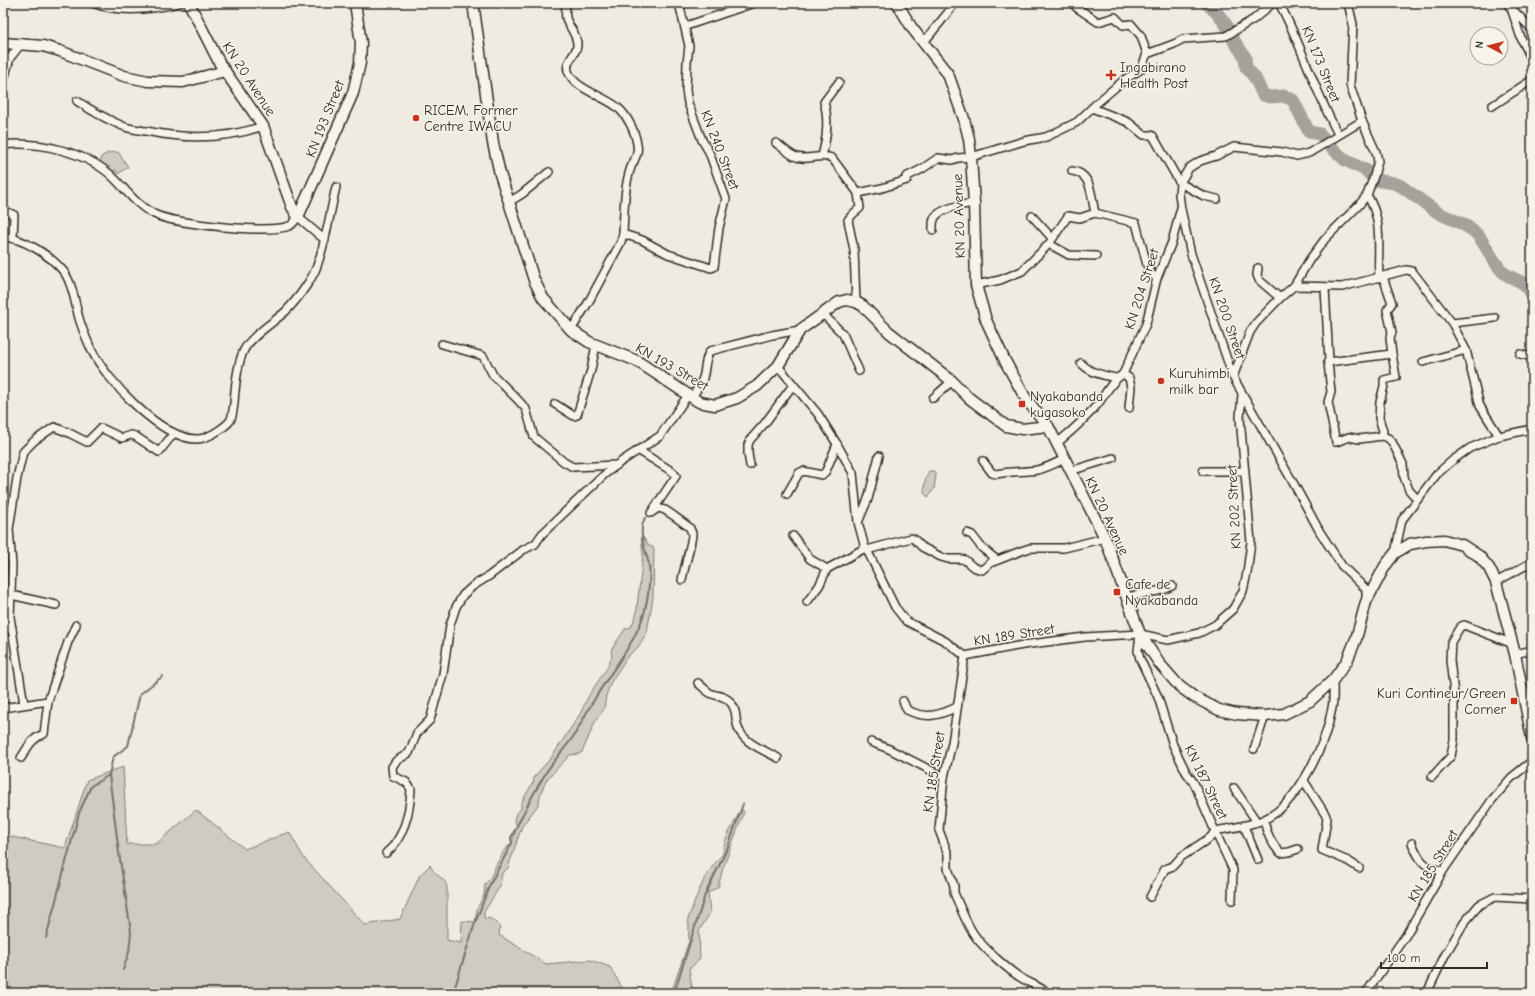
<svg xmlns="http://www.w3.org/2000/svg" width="1535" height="996" font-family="'Comic Neue',sans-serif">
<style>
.green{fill:#cfcbc2;stroke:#7d7b76}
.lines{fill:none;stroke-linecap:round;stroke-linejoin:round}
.stream{stroke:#74726e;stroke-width:2}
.river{stroke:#a4a29a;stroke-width:13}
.street-casing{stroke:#2b2b2b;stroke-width:10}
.secondary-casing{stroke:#2b2b2b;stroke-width:13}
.street{stroke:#f7f3e8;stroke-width:7}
.secondary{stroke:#f7f3e8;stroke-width:10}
.poi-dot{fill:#c8321e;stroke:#f7f3e8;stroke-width:1.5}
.labels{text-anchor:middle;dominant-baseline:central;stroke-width:3;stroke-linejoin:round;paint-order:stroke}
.street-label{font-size:14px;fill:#2b2b2b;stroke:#f7f3e8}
.poi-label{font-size:14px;fill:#2b2b2b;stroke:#f7f3e8;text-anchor:start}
</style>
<rect width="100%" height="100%" fill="#efebe0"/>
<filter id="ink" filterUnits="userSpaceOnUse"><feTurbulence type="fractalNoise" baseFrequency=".025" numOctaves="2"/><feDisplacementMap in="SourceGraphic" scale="8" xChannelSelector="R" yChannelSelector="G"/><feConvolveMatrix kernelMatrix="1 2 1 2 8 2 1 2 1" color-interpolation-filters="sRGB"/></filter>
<g filter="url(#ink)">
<g class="green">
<polygon points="118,152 128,167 118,174 116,170 109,172 100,167 101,157 108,153"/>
<polygon points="929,471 934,471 936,475 934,489 928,497 924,493 925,481"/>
<path d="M641,537H643L648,545L654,548L653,598L647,632L639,646L627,657L611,682L606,696L604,709L596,720L582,752L579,754L570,755L547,779L541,792L538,805L522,826L508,868L502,873L500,886L484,912V918L491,919L500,926L499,935L546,964L590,960L610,967L625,993H3V835L65,848L87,780L123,767L127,844H156L196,810L245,849L289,832L304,858L365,925L400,919L420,875L430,865C433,875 445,877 447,887V940L461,943L462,921L475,922L477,909L484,895L485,884L490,879L496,865L505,849L512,843L517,826L514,820L516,813L521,809V803L534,781L533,778L551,758L580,714L589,695L607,668L612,656L611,650L625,629L631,627L636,616L643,554Z"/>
<path d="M742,810L744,812L723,868L718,887L708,893L710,913L699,931L700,959L689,969L692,988L689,993H671L689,941C688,933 690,927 688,919C691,912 693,905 696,898C702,882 711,866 723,854C723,839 734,825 740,811Z"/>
</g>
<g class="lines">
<g class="stream">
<polyline points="1461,223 1467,222"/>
<polyline points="109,775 119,853 131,932 129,952 123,970"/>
<polyline points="46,938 79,813 91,786 109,775 113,757 128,746 140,694 163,676"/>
<path d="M453,993L474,926L490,884L512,843L511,838C522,815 534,792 547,771C555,759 565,748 573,737C581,725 586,712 594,700C609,674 630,650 641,622C647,608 651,580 649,565C646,550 637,533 645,518"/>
<polyline points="674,993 705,895 728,847 743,804"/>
</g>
<path class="river" d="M1206,3L1218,14L1227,26L1234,41L1245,57L1246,67L1255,78L1263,95L1270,97L1284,96L1293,100L1309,132L1320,134L1331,147L1345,160L1367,171L1374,179L1381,181L1394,183L1401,186C1414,195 1426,205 1439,213C1452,220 1466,223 1477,234C1487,246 1492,261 1503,272C1514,282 1522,277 1532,294"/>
<g class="street-casing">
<g id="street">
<path d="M92,3C120,13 151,10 179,3"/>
<path d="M566,3C566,8 565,14 566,18C569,28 578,35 577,46C576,55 565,61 568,71C574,89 604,96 617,107C627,115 635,131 637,144C639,152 635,159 631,167C624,186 624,213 623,234"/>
<polyline points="1073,3 1076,7 1098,22 1115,17 1123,25 1131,24 1141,36 1147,54"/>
<path d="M1279,3C1302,45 1315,92 1338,134"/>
<polyline points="1506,3 1532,29"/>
<polyline points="1511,8 1521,38 1532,60"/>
<polyline points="686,26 754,3"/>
<polyline points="924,42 946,15 955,3"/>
<polyline points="3,83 10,58 22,43"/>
<path d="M77,101C92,111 108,120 125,127C131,129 139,130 146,131C184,139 226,139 263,126"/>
<polyline points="1492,106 1532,80"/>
<polyline points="1092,108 1128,122 1144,135 1151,135 1153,136 1180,183 1204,196 1217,199"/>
<polyline points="1362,121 1309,153 1297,156 1282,152 1234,147 1216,156 1200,161 1189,168 1180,183 1179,194 1181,209 1191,254 1233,377 1295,486 1320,532 1342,566 1366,589 1366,600"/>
<path d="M776,143C782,147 788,153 794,156C806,162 820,153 832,158L858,193L860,208L853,214L848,220L854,250L856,302"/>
<path d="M3,145C38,141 88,152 114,178C127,191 137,206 154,214C173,224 270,234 289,226C293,225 295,220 298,217L325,240"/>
<path d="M822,156C827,138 829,120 824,102L839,82"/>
<path d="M1072,171C1092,173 1091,196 1095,213"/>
<polyline points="858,193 882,188 907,180 906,177 922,169 938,158 952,160 958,158 971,157 1024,141 1046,137 1065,128 1077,122 1098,102 1124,80 1141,69 1147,54 1174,44 1183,39 1226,36 1254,19 1273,3"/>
<path d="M1367,195C1384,222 1377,248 1379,278"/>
<polyline points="509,202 522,194 549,172"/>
<polyline points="3,210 14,215 13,237"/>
<polyline points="1032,216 1052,238"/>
<path d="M933,230C933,225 932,219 937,215C946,207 962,205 974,203"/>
<path d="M3,237C24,238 51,256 64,272C73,284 75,304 79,318C82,329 87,340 91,349C106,380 160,438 196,439C206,440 224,428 230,421C233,416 233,409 234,403C235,388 237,364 244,350C251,336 274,322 286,311C296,301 312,280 317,266C326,241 330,213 336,187"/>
<polyline points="1049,244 1069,255 1096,256"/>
<polyline points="1258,268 1257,275 1259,280 1280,298"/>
<polyline points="1383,277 1392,303 1387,310 1392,332 1390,338 1392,354 1396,377 1384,380 1384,386 1380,402 1379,418 1383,431 1382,436 1388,438 1392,442 1403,464 1404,477 1409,490 1417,499"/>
<polyline points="976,285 1000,280 1022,271 1049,244 1068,216 1080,218 1095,213 1136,223 1147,265 1152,275 1157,278"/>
<polyline points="1294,286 1342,287 1406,270 1412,271 1452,323 1466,350 1480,406 1499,436"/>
<polyline points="1325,288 1329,361 1328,362 1392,354"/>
<polyline points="822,313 843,334 859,371"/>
<polyline points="1452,323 1495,318"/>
<polyline points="571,330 588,303 621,242 623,234 642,240 668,254 711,268 714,267 719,228 726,199 709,152 702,140 688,103 686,90 687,63 689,46 679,3"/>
<polyline points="442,344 483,356 493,375 518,400 526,409 534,437 564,462 573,467 617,465"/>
<polyline points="1520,354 1532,357"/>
<polyline points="1328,362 1331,392 1328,402 1336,442 1349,437 1359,439 1382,436"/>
<polyline points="1423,362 1466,350"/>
<path d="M1081,363C1090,373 1103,375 1115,378"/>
<polyline points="778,366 818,414 837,444 853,473 858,522 865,548 867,550 895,607 906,621 945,641 965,656 1023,645 1085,637 1140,634 1168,640 1199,633 1215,625 1233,609 1243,591 1247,573 1251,542 1240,418 1242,394"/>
<polyline points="1123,374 1129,378 1131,387 1129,408"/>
<polyline points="1233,377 1250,332 1256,323 1280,298 1294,286 1310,259 1325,239 1359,205 1367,195 1374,176 1378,161 1376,152 1362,121 1350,85 1353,24 1348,3"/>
<path d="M692,398C695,392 700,385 703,378C706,369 704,360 710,351L772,335L800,330"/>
<polyline points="933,398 952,381"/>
<polyline points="555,404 574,416 577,415 591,370 596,345"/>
<path d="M1057,443C1072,431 1085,419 1097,405C1106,394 1111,381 1123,374L1146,324L1157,278L1172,242L1180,211"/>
<path d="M638,450L673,472L676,476L651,513L658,508L665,510L674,516L689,527C690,528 691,531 692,533C693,539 683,572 682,580"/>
<path d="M983,461L992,473L996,474C1010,471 1024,472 1037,470C1047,468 1056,463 1064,459"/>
<polyline points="750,465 748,454 748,445 750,440 765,423 793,385"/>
<polyline points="1070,471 1113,458"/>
<polyline points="1203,471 1245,471"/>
<polyline points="787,494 799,473 803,471 822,475 826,471 837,444"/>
<polyline points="859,520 868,499 879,456"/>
<polyline points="967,533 972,535 982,548 997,560"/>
<polyline points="793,536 810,559 827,569"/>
<polyline points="867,550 911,538 914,539 922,547 941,557 948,559 961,559 965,560 973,567 982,570 990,563 1021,551 1030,548 1064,548 1105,538"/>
<polyline points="1395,553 1402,520 1437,474 1453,460 1470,448 1499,436 1532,429"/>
<polyline points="1496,582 1532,562"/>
<polyline points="11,595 56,605"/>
<polyline points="1127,597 1163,590 1172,586"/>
<polyline points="807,602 819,586 827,569 865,548"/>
<polyline points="3,630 12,628"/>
<path d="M1140,634L1138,651L1140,659L1158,697L1173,745L1186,772L1194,783L1215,831C1231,828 1248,826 1263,820C1298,805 1326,744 1332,708C1334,699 1333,689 1333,680"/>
<polyline points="1515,654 1532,650"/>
<path d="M965,656L952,743L944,777L939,830L948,854V868L954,886V893C960,906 965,921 973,933C982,947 1009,971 1023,979C1032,984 1040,987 1048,993"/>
<path d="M698,683C702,686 705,690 710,693C717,697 724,694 731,703C737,710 735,716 737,724C740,742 764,750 778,758"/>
<path d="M903,701L907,710C926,719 938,716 957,707"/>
<polyline points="24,704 10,617 12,565 9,529 17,478 23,452 34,441 54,427 67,432 87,442 101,428 122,438 131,435 135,436 159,452 174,433"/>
<polyline points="3,708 48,701 68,642 76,625"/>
<polyline points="871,742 889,749 944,777"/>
<polyline points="1254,749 1265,716"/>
<path d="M21,758C28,747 32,738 44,734L48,701"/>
<polyline points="1432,777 1451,756 1454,740 1454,694 1450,660 1451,642 1460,627 1464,625 1513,644"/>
<polyline points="1304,781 1325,814 1327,819 1322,850 1348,861 1359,868"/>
<polyline points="1234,788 1257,822"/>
<path d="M1264,819C1266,832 1271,844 1281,853L1289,852L1298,849"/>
<polyline points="1244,826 1258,860"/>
<polyline points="1215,831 1233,870 1232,900"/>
<path d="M1412,843C1419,860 1424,868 1443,871"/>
<path d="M386,853C404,839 410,811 411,789L406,782L393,776L392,767L396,761L409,753L417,733L430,720L443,674L450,625L456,607L463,595L473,586L489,576L523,550L535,544L542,534L605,474L622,461L660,436L688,395"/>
<polyline points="1150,897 1165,869 1173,866 1181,857 1211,837 1215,831"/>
<polyline points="1366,993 1406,935 1443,871 1492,800 1511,778 1532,761"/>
<polyline points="1427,993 1445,955 1464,923 1479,905 1495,897 1532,899"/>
</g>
</g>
<g class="secondary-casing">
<g id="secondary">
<polyline points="189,3 220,64 263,126 292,207 298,217"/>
<polyline points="473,3 493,143 500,174 534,280 543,298 571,330 589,342 637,361 699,402 715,405 737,398 757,386 778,366 800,330 839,302 847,300 856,302 863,306 889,332 952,381 969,398 1006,426 1022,429 1048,426"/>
<polyline points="897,3 912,28 948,74 964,119 969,139 971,157 974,203 976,285 986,320 1005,361 1026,399 1048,426 1105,538 1140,634 1159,663 1179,686 1194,697 1219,710 1237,714 1265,716 1284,714 1310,701 1333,680 1347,661 1356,639 1366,602 1385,566 1395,553 1410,544 1426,541 1444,540 1462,545 1479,556 1489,568 1496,582 1515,654 1532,738"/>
<polyline points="3,43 43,46 60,51 124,76 148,81 183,82 225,71"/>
<polyline points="298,217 353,93 360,63 361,43 355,3"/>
</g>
</g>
<use href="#street" class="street"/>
<use href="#secondary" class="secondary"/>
</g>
</g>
<g class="poi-dot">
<path d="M1109 69h4v4h4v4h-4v4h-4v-4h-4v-4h4z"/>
<circle cx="416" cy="118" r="4"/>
<circle cx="1161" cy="381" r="4"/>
<rect x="1018" y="400" width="8" height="8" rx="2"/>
<rect x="1113" y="588" width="8" height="8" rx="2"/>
<rect x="1510" y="697" width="8" height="8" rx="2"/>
</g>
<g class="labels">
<g class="street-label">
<text transform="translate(1321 64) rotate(68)">KN 173 Street</text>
<text transform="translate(249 79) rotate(57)">KN 20 Avenue</text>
<text transform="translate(325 119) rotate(-68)">KN 193 Street</text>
<text transform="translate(720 150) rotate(69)">KN 240 Street</text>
<text transform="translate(959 216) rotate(-92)">KN 20 Avenue</text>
<text transform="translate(1142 289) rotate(-72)">KN 204 Street</text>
<text transform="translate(1227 318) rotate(71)">KN 200 Street</text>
<text transform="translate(672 367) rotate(30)">KN 193 Street</text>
<text transform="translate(1234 507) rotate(-93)">KN 202 Street</text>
<text transform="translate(1107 516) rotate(65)">KN 20 Avenue</text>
<text transform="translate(1014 635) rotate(-9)">KN 189 Street</text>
<text transform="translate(934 772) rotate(-81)">KN 185 Street</text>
<text transform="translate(1206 782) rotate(64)">KN 187 Street</text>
<text transform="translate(1433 866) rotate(-58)">KN 185 Street</text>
</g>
<g class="poi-label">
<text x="1120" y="67">Ingabirano<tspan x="1120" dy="16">Health Post</tspan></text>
<text x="424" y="110">RICEM, Former<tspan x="424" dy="16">Centre IWACU</tspan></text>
<text x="1169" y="373">Kuruhimbi<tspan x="1169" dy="16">milk bar</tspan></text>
<text x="1030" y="396">Nyakabanda<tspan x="1030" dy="16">kugasoko</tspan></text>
<text x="1125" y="584">Cafe de<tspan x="1125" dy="16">Nyakabanda</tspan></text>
<text x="1506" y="693" text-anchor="end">Kuri Contineur/Green<tspan x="1506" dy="16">Corner</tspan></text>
</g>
</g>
<rect width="1535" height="996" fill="none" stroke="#f7f3e8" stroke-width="16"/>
<rect x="8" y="8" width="1519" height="980" fill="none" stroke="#2b2b2b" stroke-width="1.5" filter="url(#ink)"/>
<g transform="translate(1489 46) rotate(277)"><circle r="19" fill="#f7f3e8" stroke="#a5a39c"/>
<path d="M0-3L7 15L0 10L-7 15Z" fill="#c8321e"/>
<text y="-6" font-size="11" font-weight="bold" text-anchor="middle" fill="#2b2b2b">N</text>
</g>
<path d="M1381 962v6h106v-6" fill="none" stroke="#2b2b2b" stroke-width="2"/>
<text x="1387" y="962" font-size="12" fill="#2b2b2b" stroke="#f7f3e8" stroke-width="3" paint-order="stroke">100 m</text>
</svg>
